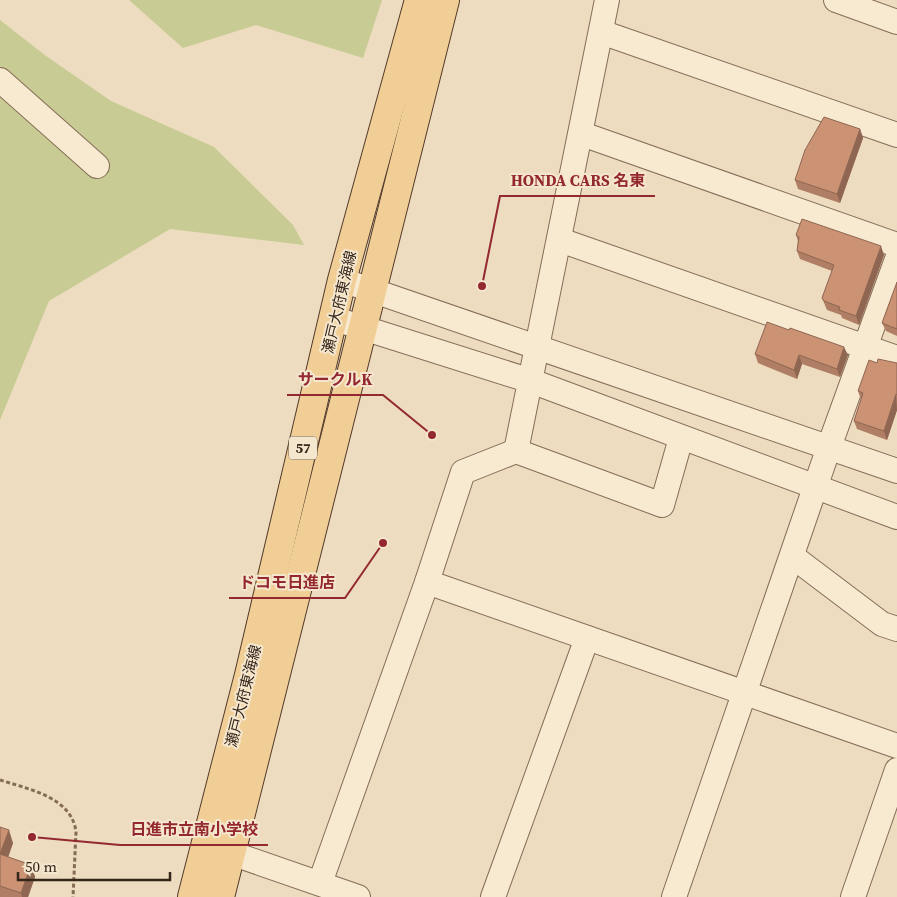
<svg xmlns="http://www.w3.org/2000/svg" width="897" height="897" font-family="'Source Serif 4','Noto Sans JP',serif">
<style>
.green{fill:#c8cb93}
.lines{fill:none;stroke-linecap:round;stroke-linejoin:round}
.minor-casing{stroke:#856c57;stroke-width:26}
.major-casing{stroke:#533b2c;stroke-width:30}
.path{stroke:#856c57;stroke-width:3;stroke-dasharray:4 2.5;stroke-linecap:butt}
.minor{stroke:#f8ead1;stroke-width:24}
.major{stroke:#f1ce96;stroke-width:28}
.wall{fill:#af7e64}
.shaded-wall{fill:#8e6651}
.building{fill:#cb9274;stroke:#8e6651}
.labels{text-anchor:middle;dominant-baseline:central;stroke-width:4;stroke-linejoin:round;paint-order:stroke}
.shield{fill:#f5e7ce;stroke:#6f6051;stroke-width:1}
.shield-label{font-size:14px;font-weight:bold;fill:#35261c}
.street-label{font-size:15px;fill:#35261c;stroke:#f5e7ce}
.leader{fill:none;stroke:#942831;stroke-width:2}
.callout-dot{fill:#942831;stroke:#f5e7ce;stroke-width:2}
.callout-label{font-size:16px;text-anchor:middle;font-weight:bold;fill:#942831;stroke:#f5e7ce;stroke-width:4;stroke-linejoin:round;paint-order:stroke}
</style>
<rect width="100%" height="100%" fill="#eddcbf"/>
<g class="green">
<polygon points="129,0 382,0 363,58 256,25 183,48"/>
<polygon points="0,20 46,56 111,101 214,147 293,225 304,245 170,229 49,301 0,420"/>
</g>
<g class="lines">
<g class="minor-casing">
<g id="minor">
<polyline points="836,0 897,22"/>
<polyline points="601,32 897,135"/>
<polyline points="0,80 97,166"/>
<polyline points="582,134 897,245"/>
<polyline points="560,240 897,358"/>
<polyline points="342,280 897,471"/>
<polyline points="335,319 531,381 897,517"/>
<polyline points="516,451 607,0"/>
<polyline points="792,556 882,624 897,629"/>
<polyline points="427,582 897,746"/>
<polyline points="231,853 358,897"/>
<polyline points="320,883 427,582 463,472 516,451 662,505 681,438"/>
<polyline points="493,897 587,638"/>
<polyline points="674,897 829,447 897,259"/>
<polyline points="853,897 897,770"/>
</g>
</g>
<g class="major-casing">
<g id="major">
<polyline points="192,897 249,675 342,280 419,0"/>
<polyline points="220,897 445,0"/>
</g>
</g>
<path class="path" d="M0,780C28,789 72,797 76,832L73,897"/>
<use href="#minor" class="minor"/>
<use href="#major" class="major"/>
</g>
<g class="wall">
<polygon points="860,129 863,138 840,203 798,189 795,180"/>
<polygon points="796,235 884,255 859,325 842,318 841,315 827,310 822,298 832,271 800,259 797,251 798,241"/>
<polygon points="897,282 897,336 886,331 882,323"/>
<polygon points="755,354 848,355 840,377 802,364 797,379 758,363"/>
<polygon points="877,363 897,363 897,410 887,440 857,429 854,421 861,400 858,391"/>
<polygon points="0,827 13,843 8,857 31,865 35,877 28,897 0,897"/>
</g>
<g class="shaded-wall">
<polygon points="860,129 863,138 840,203 837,194"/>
<polygon points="881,246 884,255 859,325 856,316"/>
<polygon points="844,347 848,355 840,377 837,369"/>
<polygon points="799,355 802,364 797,379 794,370"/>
<polygon points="896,394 897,410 887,440 884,431"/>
<polygon points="9,830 13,843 5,866 0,854"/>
<polygon points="31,865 35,877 28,897 22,897 21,893"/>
</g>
<g class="building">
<polygon points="824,117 860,129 837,194 795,180 805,150"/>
<polygon points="802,219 881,246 856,316 839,310 840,307 824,301 822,298 834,265 797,251 799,237 796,235"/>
<polygon points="897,282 897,329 882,323"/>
<polygon points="767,322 789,330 790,328 844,347 837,369 799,355 794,370 755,354"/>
<polygon points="878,359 897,363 897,395 896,394 884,431 854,421 863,393 858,391 869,360 877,363"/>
<polygon points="0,827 9,830 0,854 31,865 21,893 0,886"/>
</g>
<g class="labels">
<rect class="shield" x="289" y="436.5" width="28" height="23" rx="4"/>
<g class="shield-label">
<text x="303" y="448">57</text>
</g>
<g class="street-label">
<text transform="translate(339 302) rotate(-77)">瀬戸大府東海線</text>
<text transform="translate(243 696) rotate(-76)">瀬戸大府東海線</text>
</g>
</g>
<path class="leader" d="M482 286L500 196H655M432 435L383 395H287M383 543L345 598H229M32 837L120 845H268"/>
<g class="callout-dot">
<circle cx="482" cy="286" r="5"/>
<circle cx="432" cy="435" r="5"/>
<circle cx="383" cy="543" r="5"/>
<circle cx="32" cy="837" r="5"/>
</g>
<g class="callout-label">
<text x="578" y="186">HONDA CARS 名東</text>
<text x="335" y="385">サークルK</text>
<text x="287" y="588">ドコモ日進店</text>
<text x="194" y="835">日進市立南小学校</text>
</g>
<path d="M18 872v8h152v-8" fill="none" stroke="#35261c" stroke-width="2.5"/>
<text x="25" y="872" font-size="15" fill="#35261c" stroke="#f5e7ce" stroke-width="4" paint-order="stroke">50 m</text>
</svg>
